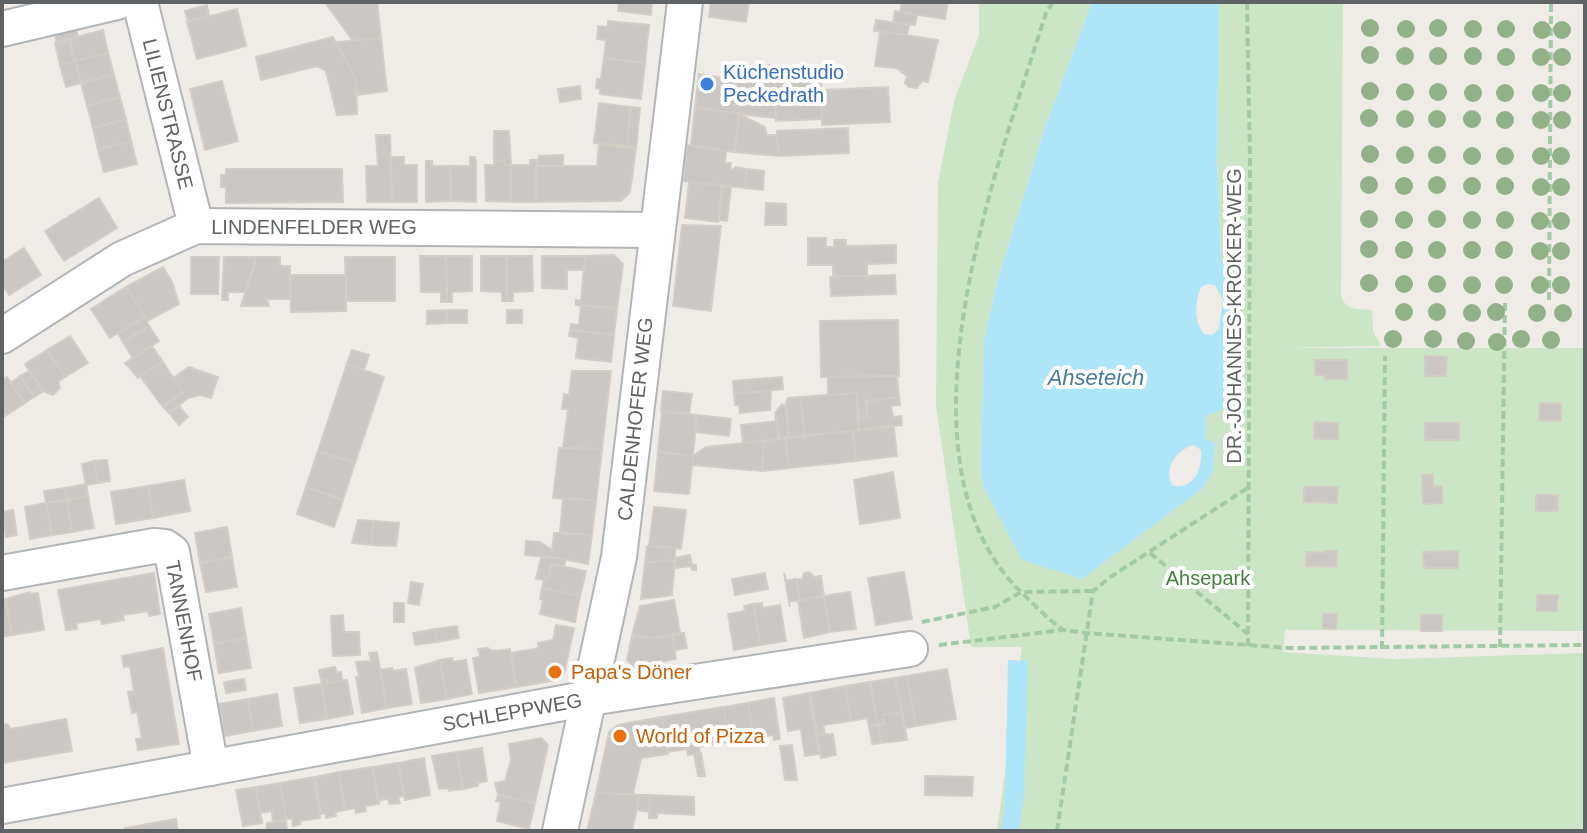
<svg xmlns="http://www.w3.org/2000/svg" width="1587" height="833" font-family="Helvetica,sans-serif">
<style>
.green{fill:#cce5c6}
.water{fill:#afe5f8;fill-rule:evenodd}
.building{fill:#cbc7c4;stroke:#d4cdc6;stroke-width:2}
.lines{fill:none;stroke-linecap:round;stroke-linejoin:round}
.minor-casing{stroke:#b2b5b8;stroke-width:38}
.path{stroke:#a3caa7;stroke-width:4;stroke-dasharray:8 4;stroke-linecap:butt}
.minor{stroke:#fff;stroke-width:34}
.tree{fill:#92b189}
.shop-dot{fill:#3f7fe0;stroke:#fff;stroke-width:3}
.food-dot{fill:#e8710a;stroke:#fff;stroke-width:3}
.labels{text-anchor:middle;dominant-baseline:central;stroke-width:8;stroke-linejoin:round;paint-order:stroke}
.shop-label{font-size:20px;fill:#366cbe;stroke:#fff;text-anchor:start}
.street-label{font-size:20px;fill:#5f6366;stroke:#fff}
.park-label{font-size:20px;fill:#45803c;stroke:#fff}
.food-label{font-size:20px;fill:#c56008;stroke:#fff;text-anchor:start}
.water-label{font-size:22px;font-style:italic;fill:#457d99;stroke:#fff}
</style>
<rect width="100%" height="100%" fill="#efece7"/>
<path class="green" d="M979,2H1092L1045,127L997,282L984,341L981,467L983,486L1082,579L1213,471L1215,442L1205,439L1206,416L1235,282L1221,258L1217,158L1219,2H1343L1341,296C1346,311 1358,309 1372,310L1373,331L1381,346L1278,348H1585V631L1285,630L1283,652L1395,659L1585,653V831H997L1022,647H971L936,405L938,183L954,101L979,35Z"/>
<g class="water">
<path d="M1092,2H1219L1217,158L1221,258L1235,282L1234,405L1206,416L1205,439L1215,442L1213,471L1203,488L1082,579L1022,560L983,486L981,467L984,341L997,282L1045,127ZM1207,284L1215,285L1223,300L1219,329L1212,335L1204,334C1193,321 1195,302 1201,287ZM1194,445L1201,450C1202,469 1195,489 1173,486C1162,469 1177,449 1194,445Z"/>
<polygon points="1008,660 1028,661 1024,796 1019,831 1001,831 1005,803"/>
</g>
<g class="building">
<polygon points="325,2 377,2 381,38 353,41"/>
<polygon points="619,2 652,2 651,15 618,11"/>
<polygon points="711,2 749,2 746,22 709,17"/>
<polygon points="902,2 948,2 945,19 900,12"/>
<polygon points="207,5 209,16 188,21 185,11"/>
<polygon points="237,9 246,46 197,59 187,22"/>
<polygon points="895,11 917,15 915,25 893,22"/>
<polygon points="876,20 909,25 907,35 874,31"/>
<polygon points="608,21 649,25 645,63 604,58 606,40 597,39 598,26 608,27"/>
<polygon points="75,26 78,36 57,43 54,31"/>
<polygon points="103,30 108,53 75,61 70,39"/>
<polygon points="880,31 938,40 928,82 922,81 917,88 909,87 905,83 907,76 896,68 875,66"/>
<polygon points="333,37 356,79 357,114 337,115 326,71 317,66 261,80 256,57"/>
<polygon points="381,38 387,91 357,95 356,79 336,42"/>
<polygon points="69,40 75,61 60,65 55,43"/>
<polygon points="108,53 114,75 81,83 75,61"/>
<polygon points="604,58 645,63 641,99 600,94 600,89 596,88 597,79 601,79"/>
<polygon points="75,61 81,83 66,87 60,65"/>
<polygon points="743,65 774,65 776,118 739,114"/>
<polygon points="699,74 743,81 739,114 695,107"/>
<polygon points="114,75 120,97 87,106 81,83"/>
<polygon points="821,75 823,119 776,121 775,77"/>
<polygon points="222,81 238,141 205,150 190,89"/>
<polygon points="580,86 581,99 560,102 558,89"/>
<polygon points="888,87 890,122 822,125 822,90"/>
<polygon points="120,97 126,119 93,128 87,106"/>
<polygon points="599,103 631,107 627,146 594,143"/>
<polygon points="631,107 640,108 636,148 627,146"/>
<polygon points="695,107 739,114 735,152 691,146"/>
<polygon points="739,114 765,127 767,135 777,135 779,156 735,152"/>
<polygon points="126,119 131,141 98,150 93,128"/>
<polygon points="848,128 849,153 779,156 777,131"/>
<polygon points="494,131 509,131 511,165 504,165 504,161 494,161"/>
<polygon points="376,135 390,135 392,202 367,202 366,166 378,166"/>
<polygon points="131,141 137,164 104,172 98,150"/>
<polygon points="599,144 636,148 630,192 621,201 536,202 536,166 597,166"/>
<polygon points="687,145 726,151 725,163 731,163 730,171 736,167 747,169 745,188 684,181"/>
<polygon points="563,155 563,166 536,166 539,156"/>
<polygon points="391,157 404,157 404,165 417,165 417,202 392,202"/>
<polygon points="470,157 475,157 476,161 476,202 451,201 450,166 470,166"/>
<polygon points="530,160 536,160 536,202 511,202 511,165 530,165"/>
<polygon points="426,161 432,161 432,166 450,166 451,201 426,202"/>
<polygon points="494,161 504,161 504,165 511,165 511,202 486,201 485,165 494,165"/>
<polygon points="226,169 342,169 343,202 226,203 226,187 221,187 221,175 226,175"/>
<polygon points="747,169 764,171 763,190 745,188"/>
<polygon points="689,182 722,186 718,222 685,218"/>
<polygon points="722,186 731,187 727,221 719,220"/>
<polygon points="99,198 117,228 64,261 45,231"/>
<polygon points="766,203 786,204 786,225 765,225"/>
<polygon points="682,225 721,226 711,311 673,306"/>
<polygon points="808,238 826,238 826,247 834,247 834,240 846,240 846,246 896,245 896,263 867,264 867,276 833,276 833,265 808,265"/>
<polygon points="24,248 41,275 9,295 2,284 2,262"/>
<polygon points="614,255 623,264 617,309 576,305 576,300 581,301 585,256"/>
<polygon points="420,256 446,256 447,302 441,302 441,292 421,292"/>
<polygon points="446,256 472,256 472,291 452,292 452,302 447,302"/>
<polygon points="481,256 507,256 507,301 502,301 502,292 481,291"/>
<polygon points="507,256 532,256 533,291 513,292 513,301 507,301"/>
<polygon points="542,256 585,256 584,270 567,270 567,289 542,288"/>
<polygon points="191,257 219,257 218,294 191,294"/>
<polygon points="224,257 257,257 246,292 228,292 228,300 222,300"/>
<polygon points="257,257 280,257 280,266 290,266 290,299 267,299 269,306 241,306"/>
<polygon points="345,257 395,257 395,301 346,301"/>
<polygon points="163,267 172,282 179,304 147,321 126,287"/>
<polygon points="290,275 346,275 346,311 291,312"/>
<polygon points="895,275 896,294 831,296 830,277"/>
<polygon points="126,287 145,317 110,338 91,309"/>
<polygon points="581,305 617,309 614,335 570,330 571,324 579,325"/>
<rect x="447" y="310" width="20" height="13"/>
<polygon points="447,310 447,323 427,324 427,311"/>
<rect x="507" y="310" width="15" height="13"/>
<polygon points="145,317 149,326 123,342 118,333"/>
<polygon points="898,320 899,376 821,377 820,321"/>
<polygon points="149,326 159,341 133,358 123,342"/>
<polygon points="570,330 614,335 611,362 576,358 578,338 569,336"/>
<polygon points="70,336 88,363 65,377 47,350"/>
<polygon points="152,346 163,362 138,378 125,363"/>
<polygon points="47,350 65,377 58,382 60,388 53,395 43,391 25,364"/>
<polygon points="352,350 369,355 364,370 347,364"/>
<polygon points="1425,356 1447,357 1446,376 1425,376"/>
<polygon points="1315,360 1347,360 1347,379 1325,379 1325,375 1315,375"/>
<polygon points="163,362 183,393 163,407 140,376"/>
<polygon points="347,364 384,377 355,463 318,451"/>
<polygon points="189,367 218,377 211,398 200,395 188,398 169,413 163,407 183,393 173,378"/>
<polygon points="29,371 43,391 34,397 20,376"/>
<polygon points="572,371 611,371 602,449 563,448 568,409 562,409 564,394 569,395"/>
<polygon points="20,376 34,397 25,403 11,383"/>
<polygon points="897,376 899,397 866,401 868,416 859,417 856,393 828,395 828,377"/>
<polygon points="7,377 25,403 2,418 2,380"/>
<polygon points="782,377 783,389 734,394 733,381"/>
<polygon points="663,391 692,394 689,414 661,411"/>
<polygon points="771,391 770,410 740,413 739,405 735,405 734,394"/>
<polygon points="856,393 859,430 805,436 800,397"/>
<polygon points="800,397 805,436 789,438 786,402 788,398"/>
<polygon points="899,397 900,405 891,406 893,417 901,416 902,425 859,430 858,417 868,416 866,401"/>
<polygon points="1540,403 1561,404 1561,421 1539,420"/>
<polygon points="782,404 786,407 789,438 779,439 775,413"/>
<polygon points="179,406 188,417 179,425 169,413"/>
<polygon points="662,411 697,415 693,456 658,452"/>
<polygon points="697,415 731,419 729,436 695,432"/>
<polygon points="777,421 779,439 743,443 741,425"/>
<polygon points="1314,422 1338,423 1338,439 1314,439"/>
<rect x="1425" y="423" width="34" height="17"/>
<polygon points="894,427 897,456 856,461 853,431"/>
<polygon points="853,431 856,461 789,468 785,438"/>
<polygon points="785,438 789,468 762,471 764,441"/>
<polygon points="764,441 762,471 692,465 693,456 706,447"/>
<polygon points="559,448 602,449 596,501 553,498"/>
<polygon points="318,451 355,463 343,500 306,487"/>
<polygon points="658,452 693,456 689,494 654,491"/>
<polygon points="107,460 110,481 98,483 94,461"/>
<polygon points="94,461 98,483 86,485 82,464"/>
<polygon points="893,472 900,518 860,524 854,480"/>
<polygon points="1433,474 1433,487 1442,486 1442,503 1423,504 1422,475"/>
<polygon points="184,480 190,511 153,518 148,486"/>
<polygon points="86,484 88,496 67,500 65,488"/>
<polygon points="148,486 153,518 116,524 111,492"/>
<polygon points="306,487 343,500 334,527 297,514"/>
<polygon points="1304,487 1338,487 1337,503 1304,502"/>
<polygon points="65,488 67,500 46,503 44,491"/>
<rect x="1536" y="495" width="22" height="16"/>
<polygon points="88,496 94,528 72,532 67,500"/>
<polygon points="563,498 596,501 592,535 560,533"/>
<polygon points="67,500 72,532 52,535 46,503"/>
<polygon points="46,503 52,535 30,539 25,507"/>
<polygon points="654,507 686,510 681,549 649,546"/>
<polygon points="13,510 17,535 6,537 2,512"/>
<polygon points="358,520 374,521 371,545 352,543"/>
<polygon points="374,521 399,523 396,546 371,545"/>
<polygon points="227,527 232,557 200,563 195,533"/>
<polygon points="554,533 592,535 588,564 558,558 525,555 526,541 540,542 552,550"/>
<polygon points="647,546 675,548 675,560 645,563"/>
<polygon points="1325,551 1337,551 1336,567 1306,566 1306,552 1325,553"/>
<polygon points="1458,551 1458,568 1424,568 1423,552"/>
<polygon points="690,555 692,565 696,565 696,570 692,570 691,566 675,568 675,558"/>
<polygon points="232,557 237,587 206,592 200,563"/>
<polygon points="541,557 566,559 564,567 551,564 549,577 545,577 544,580 536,579"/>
<polygon points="675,560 672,595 641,599 645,563"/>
<polygon points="551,564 586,571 580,596 542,588 545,577 549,577"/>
<polygon points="809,572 814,577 821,576 824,596 800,600 796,580 802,579 804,573"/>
<polygon points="904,572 912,619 876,625 868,578"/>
<polygon points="154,573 160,614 149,616 148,611 123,615 124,620 102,624 101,619 76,623 77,629 66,630 58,590"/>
<polygon points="765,573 768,589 735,595 732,579"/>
<polygon points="784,573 786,581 796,579 800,600 789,602 790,607"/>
<polygon points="411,582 423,584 419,605 408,603"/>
<polygon points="542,588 580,596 575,622 540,614 543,600 540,599"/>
<polygon points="30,592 30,594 38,593 44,630 12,635 6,599"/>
<polygon points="850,592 856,629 830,632 824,596"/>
<polygon points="1537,595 1558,595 1557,611 1537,611"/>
<polygon points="824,596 830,632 804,638 798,601"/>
<polygon points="2,599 6,599 12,635 2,637"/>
<polygon points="674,600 680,633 654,638 632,636 640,606"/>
<rect x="394" y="603" width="10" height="19"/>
<polygon points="762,603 763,608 780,605 786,641 760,645 753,604"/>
<polygon points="753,604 760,645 734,650 728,614 745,611 744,606"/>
<polygon points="241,608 246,638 214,644 209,614"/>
<polygon points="1323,614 1337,614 1336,629 1323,628"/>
<polygon points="343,615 344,632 359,632 360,655 333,656 331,616"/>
<rect x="1421" y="615" width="21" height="16"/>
<polygon points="556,625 574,628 564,674 557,680 516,687 511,653 539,648 538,643 553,640"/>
<polygon points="457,626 459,638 437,642 435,629"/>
<polygon points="435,629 437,642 415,645 413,633"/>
<polygon points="684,633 687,648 675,650 672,635"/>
<polygon points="672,635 676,659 633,667 627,660 632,636 654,638"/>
<polygon points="246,638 251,668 219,673 214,644"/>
<polygon points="163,648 179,744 138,750 136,739 142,738 137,712 132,713 128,692 134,691 130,666 124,667 122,656"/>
<polygon points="488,648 489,650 497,651 510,649 516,687 479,693 473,658 480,657 478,649"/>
<polygon points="377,652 387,708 362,713 356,677 359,677 356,662 371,661 369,653"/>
<polygon points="452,658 453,662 466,660 472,694 447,699 440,660"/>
<polygon points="440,660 447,699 421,703 415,668"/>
<polygon points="335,667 337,673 341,672 342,681 327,683 327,679 321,680 319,670"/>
<polygon points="392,668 393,671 406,669 412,704 387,708 380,670"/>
<polygon points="947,669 956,719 916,726 907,676"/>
<polygon points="907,676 916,726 905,728 895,678"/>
<polygon points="895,678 902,712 883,715 884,724 878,725 870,682"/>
<polygon points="244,679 246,690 226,693 224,682"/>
<polygon points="327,679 327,683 347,680 353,714 327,719 321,680"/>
<polygon points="870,682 878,725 869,726 867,718 851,721 845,686"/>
<polygon points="321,684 327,719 300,723 294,688"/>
<polygon points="845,686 851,721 823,725 825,734 817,735 810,693"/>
<polygon points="809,693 819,754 805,756 801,729 788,731 783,698"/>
<polygon points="277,694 282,726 253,731 248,699"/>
<polygon points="774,698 780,739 774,740 773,735 753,738 747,703"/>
<polygon points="248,699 253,731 225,736 219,704"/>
<polygon points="748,703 755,746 751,746 749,738 729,742 723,707"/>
<polygon points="723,707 729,742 699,747 700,753 688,755 687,749 667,752 662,717"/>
<polygon points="902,712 907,740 881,743 878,725 884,724 883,715"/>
<polygon points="662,717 668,754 641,758 633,794 596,793 609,732 618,725"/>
<polygon points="66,719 72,751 2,763 2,725 7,724 11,729"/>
<polygon points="878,725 881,743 872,744 869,726"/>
<polygon points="833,734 836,755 821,758 817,735"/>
<polygon points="541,738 548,745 535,803 498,795 495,783 505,781 511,760 509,744"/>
<polygon points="792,745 797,780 785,780 780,746"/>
<polygon points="482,748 487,781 478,783 478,786 463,789 457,752"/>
<polygon points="457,752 463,789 449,791 448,788 439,789 432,756"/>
<polygon points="701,753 705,776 698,776 694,754"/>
<polygon points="424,758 430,795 405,800 398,763"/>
<polygon points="398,763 404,796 398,797 400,803 389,804 388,799 380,800 379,804 372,767"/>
<polygon points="372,767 379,804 365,806 366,811 356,813 355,808 345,810 339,772"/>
<polygon points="339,772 345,810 335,812 336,816 326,818 325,813 321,814 315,777"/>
<polygon points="925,776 973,777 972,796 925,795"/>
<polygon points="314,777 320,818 300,821 301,824 293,826 292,818 285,820 280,783"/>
<polygon points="280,783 286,820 273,823 272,811 260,813 256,787"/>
<polygon points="256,787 262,823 243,826 236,790"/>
<polygon points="596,793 640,795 632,831 587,831"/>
<polygon points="498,795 535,803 529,829 497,821 501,802 496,801"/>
<polygon points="640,795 650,795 650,812 637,810"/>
<polygon points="650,795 694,797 694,815 657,813 657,818 649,818"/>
<polygon points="176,819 178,831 125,831 125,828"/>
<polygon points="286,820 287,831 266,831 267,823"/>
</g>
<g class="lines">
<g class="minor-casing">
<g id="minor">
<polyline points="140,2 196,226"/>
<polyline points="2,29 117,2"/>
<polyline points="2,336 122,259 196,226 656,230"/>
<polyline points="2,573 154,546 165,547 172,552 211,768"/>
<polyline points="2,806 590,698 910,649"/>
<polyline points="560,831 619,557 685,2"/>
</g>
</g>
<g class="path">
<path d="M1053,2L1046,13C998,165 887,454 1017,588C1026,597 1052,623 1062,629C1068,632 1079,631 1086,633L1289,648L1585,645"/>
<polyline points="1247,2 1250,160 1248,646"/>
<polyline points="1549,300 1551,2"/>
<polyline points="1150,553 1248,634"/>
<polyline points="922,622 995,607 1021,592 1093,591"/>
<polyline points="939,645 1063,630"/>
<polyline points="1500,647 1505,300"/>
<polyline points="1382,649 1385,356"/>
<polyline points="1057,831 1093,591 1112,576 1249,487"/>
</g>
<use href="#minor" class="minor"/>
</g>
<g class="tree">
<circle cx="1370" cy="28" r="9"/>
<circle cx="1438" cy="28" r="9"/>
<circle cx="1406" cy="29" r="9"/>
<circle cx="1473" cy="29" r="9"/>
<circle cx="1506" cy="29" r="9"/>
<circle cx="1542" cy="30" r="9"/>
<circle cx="1562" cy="30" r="9"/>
<circle cx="1370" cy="55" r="9"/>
<circle cx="1405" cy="56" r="9"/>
<circle cx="1438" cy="56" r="9"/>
<circle cx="1473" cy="56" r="9"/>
<circle cx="1506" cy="57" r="9"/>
<circle cx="1541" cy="57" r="9"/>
<circle cx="1562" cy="57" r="9"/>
<circle cx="1370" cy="91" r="9"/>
<circle cx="1405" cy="92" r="9"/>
<circle cx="1438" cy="92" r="9"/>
<circle cx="1473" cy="93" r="9"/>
<circle cx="1505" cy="93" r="9"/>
<circle cx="1541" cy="93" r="9"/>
<circle cx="1562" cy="93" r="9"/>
<circle cx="1369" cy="118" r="9"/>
<circle cx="1405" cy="119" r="9"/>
<circle cx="1437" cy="119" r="9"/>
<circle cx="1472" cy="119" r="9"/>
<circle cx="1505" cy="120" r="9"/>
<circle cx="1541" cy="120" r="9"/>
<circle cx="1562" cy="120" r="9"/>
<circle cx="1370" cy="154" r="9"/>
<circle cx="1405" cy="155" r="9"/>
<circle cx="1437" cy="155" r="9"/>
<circle cx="1472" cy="156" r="9"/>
<circle cx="1505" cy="156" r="9"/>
<circle cx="1541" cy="156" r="9"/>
<circle cx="1561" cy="156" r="9"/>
<circle cx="1369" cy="185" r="9"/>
<circle cx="1437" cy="185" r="9"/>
<circle cx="1404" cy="186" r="9"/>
<circle cx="1472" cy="186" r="9"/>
<circle cx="1505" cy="186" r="9"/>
<circle cx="1541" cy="187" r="9"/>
<circle cx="1561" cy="187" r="9"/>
<circle cx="1369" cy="219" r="9"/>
<circle cx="1437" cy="219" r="9"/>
<circle cx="1404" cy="220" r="9"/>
<circle cx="1472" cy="220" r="9"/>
<circle cx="1505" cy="220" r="9"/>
<circle cx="1540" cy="221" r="9"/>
<circle cx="1561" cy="221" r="9"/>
<circle cx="1369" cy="249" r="9"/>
<circle cx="1404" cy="250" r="9"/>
<circle cx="1437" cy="250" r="9"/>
<circle cx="1472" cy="250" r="9"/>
<circle cx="1504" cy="250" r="9"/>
<circle cx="1540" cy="251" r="9"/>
<circle cx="1561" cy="251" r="9"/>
<circle cx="1369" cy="283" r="9"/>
<circle cx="1404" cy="284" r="9"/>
<circle cx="1437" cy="284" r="9"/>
<circle cx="1472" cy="285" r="9"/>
<circle cx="1504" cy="285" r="9"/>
<circle cx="1540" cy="285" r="9"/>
<circle cx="1561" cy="285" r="9"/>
<circle cx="1404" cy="312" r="9"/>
<circle cx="1437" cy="312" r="9"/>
<circle cx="1496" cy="312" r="9"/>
<circle cx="1472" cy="313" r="9"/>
<circle cx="1537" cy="313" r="9"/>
<circle cx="1563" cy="313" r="9"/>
<circle cx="1393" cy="339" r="9"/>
<circle cx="1433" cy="339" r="9"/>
<circle cx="1521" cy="339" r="9"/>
<circle cx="1551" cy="340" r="9"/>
<circle cx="1466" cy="341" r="9"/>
<circle cx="1497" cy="342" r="9"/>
</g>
<circle class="shop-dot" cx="707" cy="84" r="8"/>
<g class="food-dot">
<circle cx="555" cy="672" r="8"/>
<circle cx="620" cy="736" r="8"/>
</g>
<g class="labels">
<g class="shop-label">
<text x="723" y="72">Küchenstudio<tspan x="723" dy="23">Peckedrath</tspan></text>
</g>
<g class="street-label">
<text transform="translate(168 114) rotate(76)">LILIENSTRASSE</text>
<text x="314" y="227">LINDENFELDER WEG</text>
<text transform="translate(1234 316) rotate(-90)">DR.-JOHANNES-KROKER-WEG</text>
<text transform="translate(635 419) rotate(-84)">CALDENHOFER WEG</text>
<text transform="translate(184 621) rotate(79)">TANNENHOF</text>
<text transform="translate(512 712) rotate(-10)">SCHLEPPWEG</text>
</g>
<g class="park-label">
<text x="1208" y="578">Ahsepark</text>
</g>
<g class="food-label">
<text x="571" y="672">Papa's Döner</text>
<text x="636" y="736">World of Pizza</text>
</g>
<g class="water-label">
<text x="1096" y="377">Ahseteich</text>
</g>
</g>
<rect width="1587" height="833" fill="none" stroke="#5f6366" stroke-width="8"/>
</svg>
